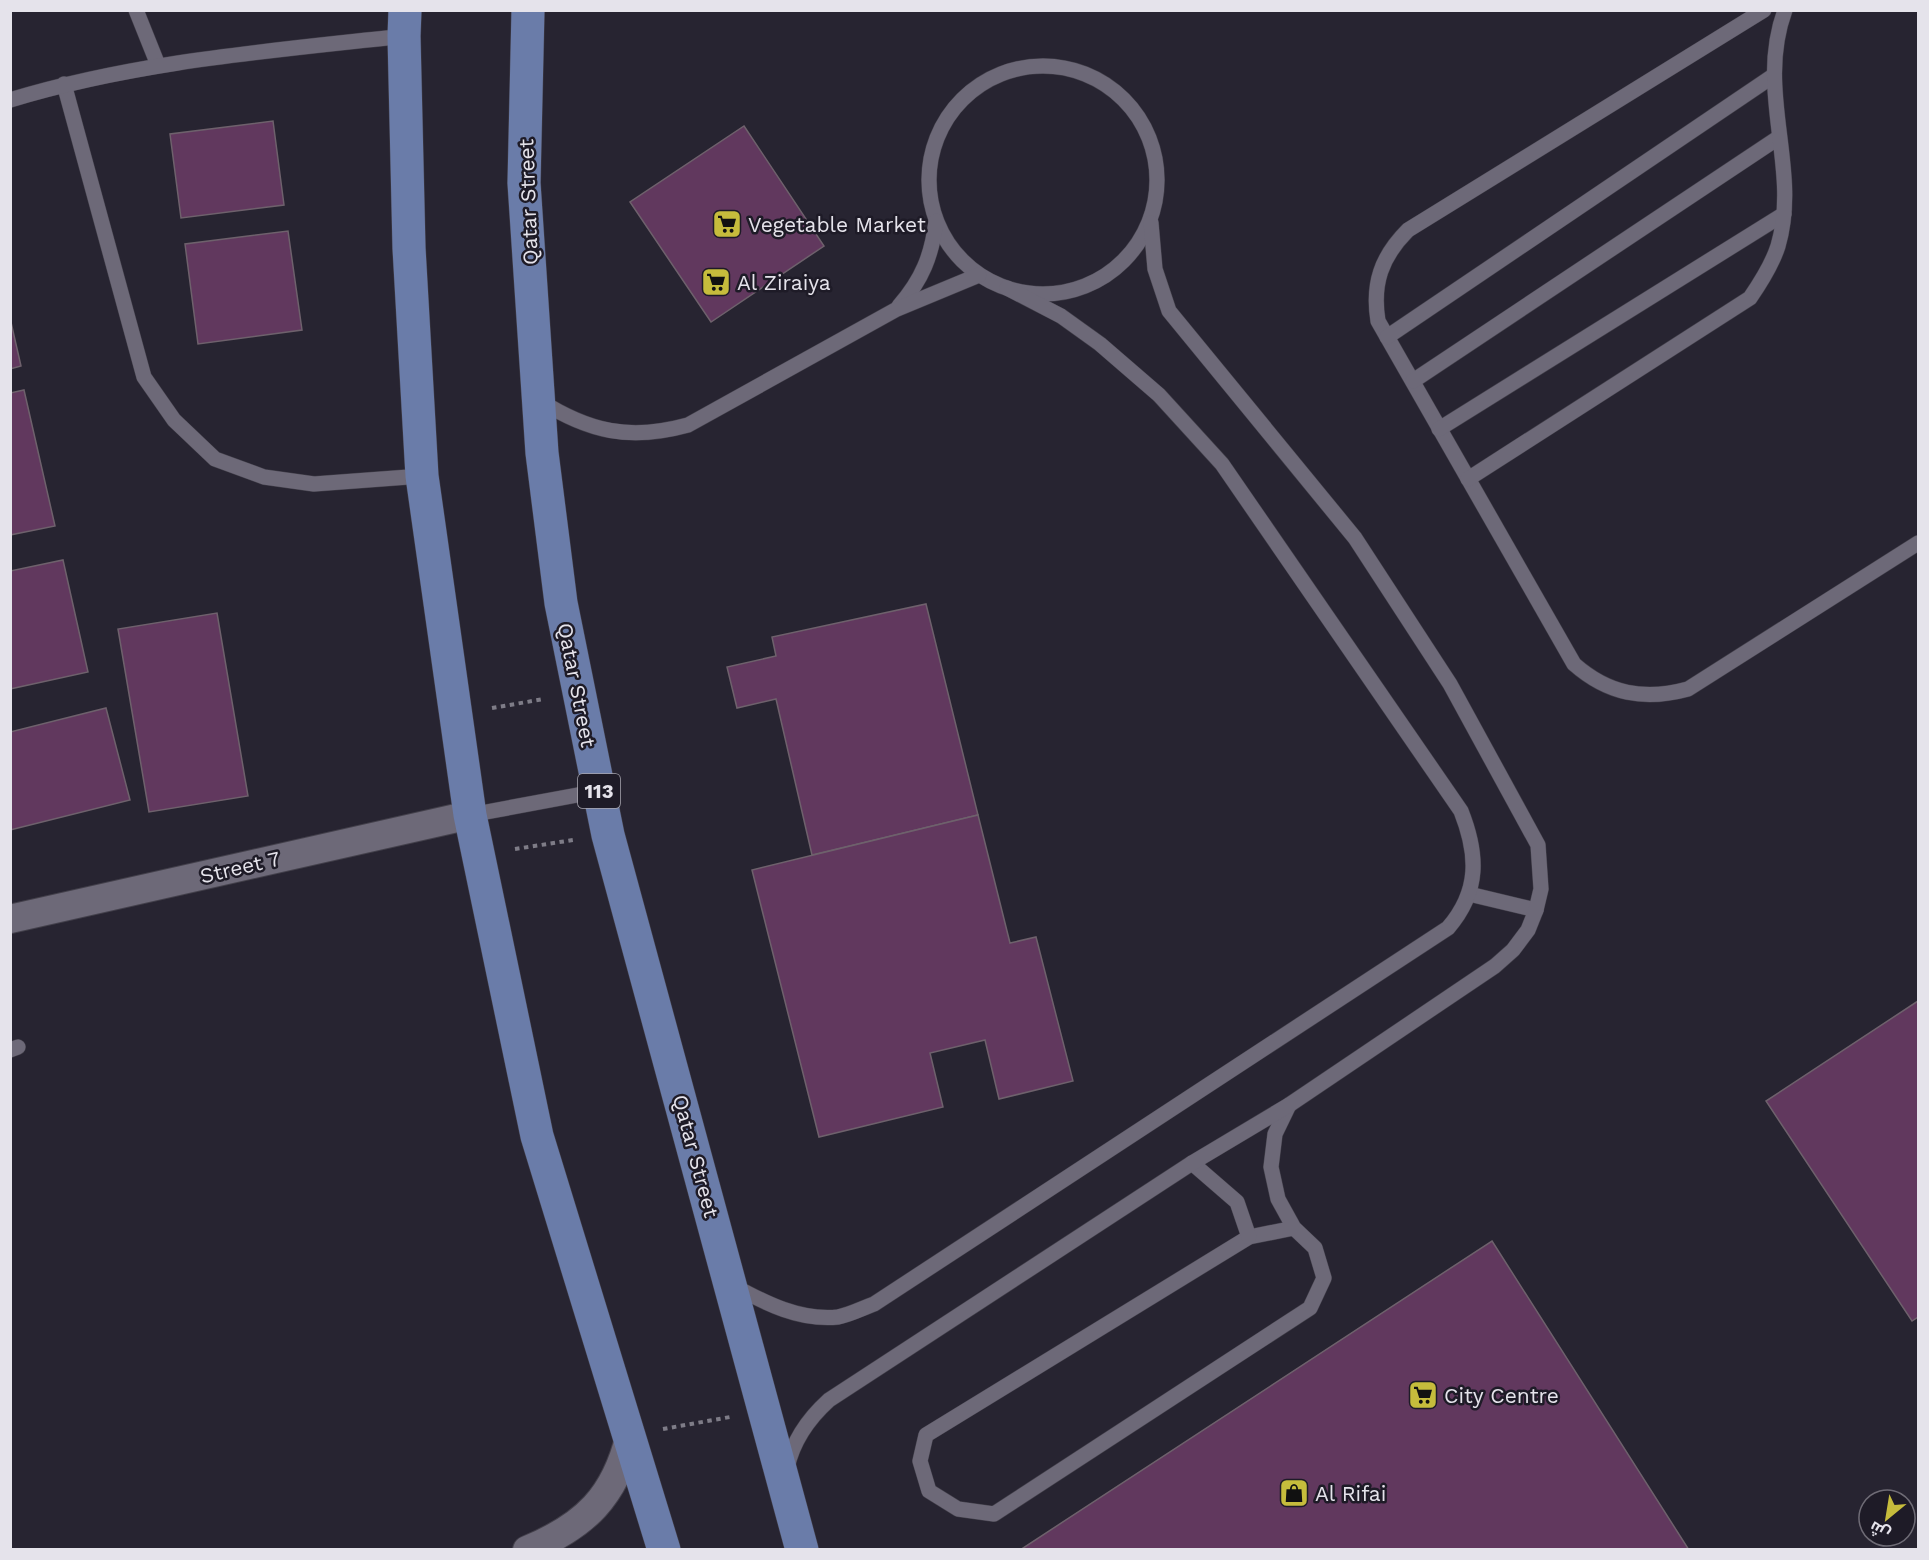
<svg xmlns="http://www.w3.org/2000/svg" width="1929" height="1560" font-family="'Work Sans',Cairo,sans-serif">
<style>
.building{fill:#61385e;stroke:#6e616c;stroke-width:1.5}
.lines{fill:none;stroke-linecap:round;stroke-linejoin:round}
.lane-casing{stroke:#43404b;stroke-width:16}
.street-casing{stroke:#43404b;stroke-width:30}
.primary-casing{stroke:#43404b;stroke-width:34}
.path{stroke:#7e7c87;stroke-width:4;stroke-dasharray:4.5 4.5;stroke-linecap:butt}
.lane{stroke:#6d6978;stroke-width:15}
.street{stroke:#6d6978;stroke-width:28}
.primary{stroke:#6a7ca9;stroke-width:33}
.labels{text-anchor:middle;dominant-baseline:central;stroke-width:5;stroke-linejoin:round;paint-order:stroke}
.shield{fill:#1e1b27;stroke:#a9a7b0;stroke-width:1.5}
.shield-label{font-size:20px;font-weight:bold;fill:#e5e3eb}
.street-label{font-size:21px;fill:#e5e3eb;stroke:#1e1b27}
.poi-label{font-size:21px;fill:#e5e3eb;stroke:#1e1b27;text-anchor:start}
</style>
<rect width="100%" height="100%" fill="#272431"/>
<g class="building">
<polygon points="273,121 284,205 181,218 170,134"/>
<polygon points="744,126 824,246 711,322 630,202"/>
<polygon points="288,231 302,330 198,344 185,244"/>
<polygon points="10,318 21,366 10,369"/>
<polygon points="24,390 55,526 10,535 10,393"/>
<polygon points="63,560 88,672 10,689 10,571"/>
<polygon points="926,604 978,815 812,855 776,699 737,708 727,667 776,656 772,637"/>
<polygon points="217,613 248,796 149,812 118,629"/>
<polygon points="106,708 130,800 10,830 10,732"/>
<polygon points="978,815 1010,943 1036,937 1073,1081 999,1099 985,1040 930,1053 943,1107 819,1137 752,870"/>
<polygon points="1918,1001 1918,1317 1912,1321 1766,1101"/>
<polygon points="1492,1241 1689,1550 1020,1550"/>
</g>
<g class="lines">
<g class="lane-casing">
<g id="lane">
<polyline points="136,10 158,65"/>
<path d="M1764,10L1408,230C1381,257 1372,284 1378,321L1574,664C1608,694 1644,701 1688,689L1918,543"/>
<circle cx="1043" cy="180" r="114"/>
<polyline points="64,84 144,377 174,420 215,459 264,477 314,484 422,476"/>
<path d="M10,100C138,61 271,51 404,36"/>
<path d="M899,306C922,280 932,255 936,221"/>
<polyline points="1387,337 1773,76"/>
<polyline points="1413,381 1778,138"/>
<path d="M539,400C589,432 630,441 688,425L897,309L979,275"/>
<polyline points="1439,429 1784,214"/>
<path d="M1468,479L1750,298C1761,282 1772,265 1778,246C1801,168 1755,92 1785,10"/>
<polyline points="470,815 599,791"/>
<polyline points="1469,894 1536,910"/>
<polyline points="10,1050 18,1047"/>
<polyline points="1289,1105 1275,1134 1271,1167 1278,1199 1294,1228 1315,1248 1324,1278 1310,1308 994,1514 958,1509 929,1491 920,1461 926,1435 1249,1237 1294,1228"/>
<polyline points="1192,1163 1237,1202 1249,1237"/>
<path d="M734,1286C765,1303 800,1321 838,1317C849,1315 863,1308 874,1304L1448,928C1480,891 1478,854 1461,811L1222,464L1159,395L1100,344L1061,316L1007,288"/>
<path d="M787,1468C793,1440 808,1419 829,1400L1192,1163L1289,1105L1495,966L1513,950L1528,930L1536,910L1541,889L1538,845L1450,684L1355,538L1169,311L1155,269L1151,223"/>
</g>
</g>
<g class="street-casing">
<g id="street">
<polyline points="10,919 470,815"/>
<path d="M527,1550C585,1526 615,1497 630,1435"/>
</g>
</g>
<g class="primary-casing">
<g id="primary">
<polyline points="405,10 404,36 409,248 422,476 470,815 537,1136 664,1550"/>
<polyline points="528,10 524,183 542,453 561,603 608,835 802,1550"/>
</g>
</g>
<g class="path">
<polyline points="492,708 544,699"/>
<polyline points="515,849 573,840"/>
<polyline points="663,1429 730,1417"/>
</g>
<use href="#lane" class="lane"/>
<use href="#street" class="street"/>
<use href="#primary" class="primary"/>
</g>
<defs>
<g id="supermarket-square" transform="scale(1.5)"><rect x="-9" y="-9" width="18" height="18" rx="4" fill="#c6bc3c" stroke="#1e1b27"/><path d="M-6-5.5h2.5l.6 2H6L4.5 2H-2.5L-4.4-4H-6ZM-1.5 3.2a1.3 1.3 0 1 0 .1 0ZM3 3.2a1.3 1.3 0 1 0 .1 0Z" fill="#111"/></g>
<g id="shop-square" transform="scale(1.5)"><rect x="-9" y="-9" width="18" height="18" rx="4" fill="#c6bc3c" stroke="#1e1b27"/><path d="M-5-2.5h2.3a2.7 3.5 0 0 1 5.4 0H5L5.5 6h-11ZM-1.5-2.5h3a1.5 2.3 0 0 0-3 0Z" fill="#111"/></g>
</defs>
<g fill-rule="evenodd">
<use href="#supermarket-square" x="727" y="224"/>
<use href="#supermarket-square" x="716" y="282"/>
<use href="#supermarket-square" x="1423" y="1395"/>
<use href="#shop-square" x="1294" y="1493"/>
</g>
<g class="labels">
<rect class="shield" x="578" y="774" width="42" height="34" rx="4.5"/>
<g class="shield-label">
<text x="599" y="791">113</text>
</g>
<g class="street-label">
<text transform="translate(528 202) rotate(-92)">Qatar Street</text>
<text transform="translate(577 685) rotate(79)">Qatar Street</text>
<text transform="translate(240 867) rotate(-13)">Street 7</text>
<text transform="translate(696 1156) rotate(75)">Qatar Street</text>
</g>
<g class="poi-label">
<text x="748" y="224">Vegetable Market</text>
<text x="737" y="282">Al Ziraiya</text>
<text x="1444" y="1395">City Centre</text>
<text x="1315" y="1493">Al Rifai</text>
</g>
</g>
<rect width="1929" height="1560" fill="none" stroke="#e5e3eb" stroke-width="24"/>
<g transform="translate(1887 1518) rotate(210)"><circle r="28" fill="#1e1b27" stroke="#6e6b75" stroke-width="1.5"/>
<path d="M0-4.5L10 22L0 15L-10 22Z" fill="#c6bc3c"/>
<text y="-9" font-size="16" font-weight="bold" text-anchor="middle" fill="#e5e3eb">ش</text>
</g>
</svg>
